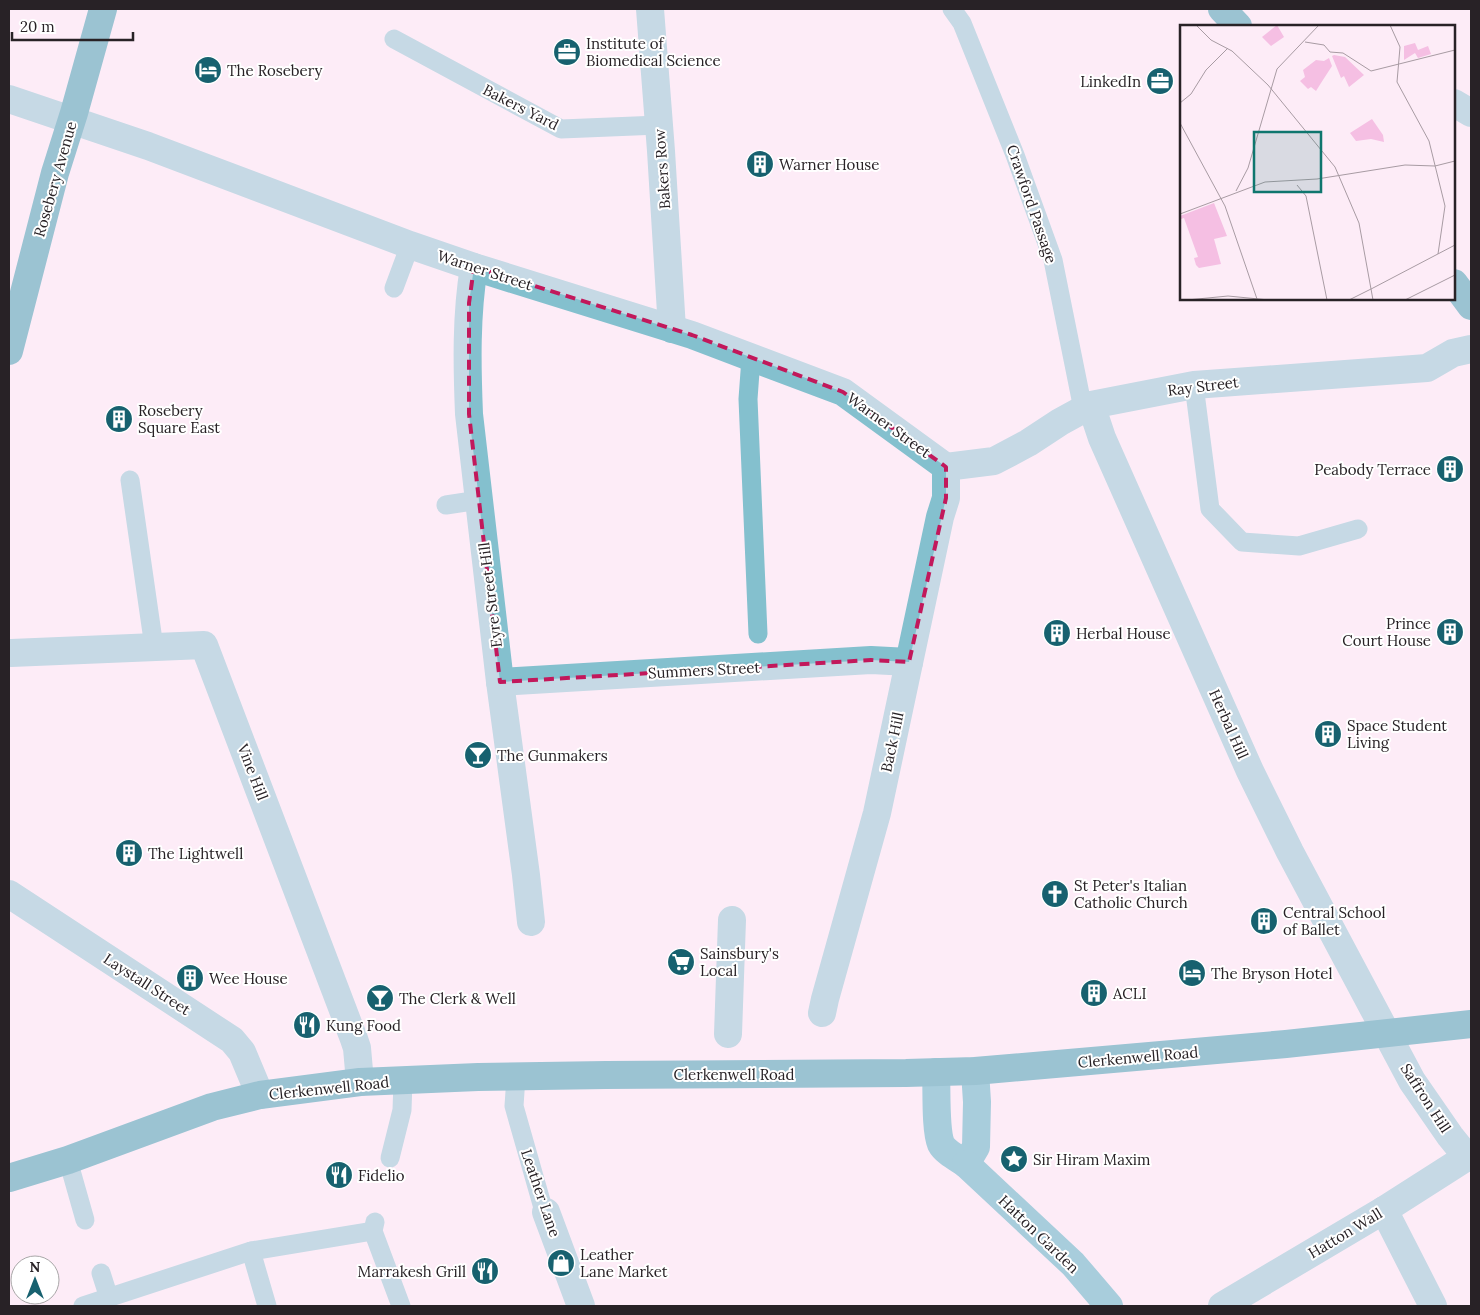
<svg xmlns="http://www.w3.org/2000/svg" width="1480" height="1315" font-family="Lora,serif">
<style>
.lines{fill:none;stroke-linecap:round;stroke-linejoin:round}
.lane{stroke:#84c0ce;stroke-width:19}
.street{stroke:#84c0ce;stroke-width:28}
.secondary{stroke:#41a6bb;stroke-width:28}
.primary{stroke:#2490a5;stroke-width:28}
.marked{fill:none;stroke:#c2185b;stroke-width:4;stroke-dasharray:10 6;stroke-linejoin:round}
.labels{text-anchor:middle;dominant-baseline:central;stroke-width:4;stroke-linejoin:round;paint-order:stroke}
.poi-label{font-size:15px;fill:#282226;stroke:#fff;text-anchor:start}
.street-label{font-size:15px;fill:#282226;stroke:#fff}
.inset-road{fill:none;stroke:#a89ba3;stroke-width:1}
.view{fill:#0f766e;fill-opacity:0.15;stroke:#0f766e;stroke-width:2.5}
.inset-edge{fill:none;stroke:#282226;stroke-width:2.5}
</style>
<rect width="100%" height="100%" fill="#fdecf7"/>
<g class="lines">
<g class="lane">
<polyline points="952,9 962,23 1015,155 1053,260 1083,409"/>
<polyline points="394,39 561,129 659,125"/>
<polyline points="394,288 410,245"/>
<polyline points="751,358 748,399 758,634"/>
<polyline points="1194,385 1210,509 1242,542 1299,546 1358,529"/>
<polyline points="130,480 154,647"/>
<polyline points="446,505 479,500"/>
<polyline points="516,1077 514,1106 543,1208 546,1212"/>
<polyline points="390,1158 402,1110 403,1081"/>
<polyline points="68,1160 85,1220"/>
<polyline points="375,1222 373,1231 401,1306"/>
<polyline points="251,1251 267,1306"/>
<polyline points="101,1273 109,1298"/>
<polyline points="83,1306 251,1251 373,1231"/>
</g>
<g class="street">
<polyline points="650,9 661,151 672,329"/>
<polyline points="9,99 148,146 410,245 474,267 692,335 843,392 946,467"/>
<polyline points="1454,103 1471,113"/>
<path d="M474,267C466,315 467,365 469,414L500,682L526,875L531,922"/>
<polyline points="1091,405 1102,438 1250,771 1290,852 1412,1081 1450,1136 1467,1157 1471,1158"/>
<polyline points="946,467 994,461 1028,443 1060,422 1091,405 1194,385 1427,368 1453,353 1471,349"/>
<polyline points="11,653 204,645 354,1039 357,1048 360,1082"/>
<polyline points="500,682 871,660 909,662"/>
<polyline points="9,894 232,1040 242,1052 260,1095"/>
<polyline points="822,1013 825,999 877,813 940,517 946,498 946,467"/>
<polyline points="728,1034 732,920"/>
<polyline points="1384,1210 1433,1306"/>
<polyline points="546,1212 581,1306"/>
<polyline points="1222,1306 1384,1210 1467,1157"/>
</g>
<g class="secondary">
<path d="M936,1072C937,1089 935,1129 941,1144C945,1152 959,1159 966,1164L976,1147L977,1102L975,1071"/>
<polyline points="966,1164 1073,1264 1109,1306"/>
</g>
<g class="primary">
<polyline points="1222,9 1238,26"/>
<polyline points="1454,283 1471,306"/>
<polyline points="9,351 55,173 74,113 103,9"/>
<polyline points="9,1178 68,1160 212,1107 260,1095 360,1082 478,1077 606,1075 906,1073 975,1071 1286,1044 1471,1024"/>
</g>
</g>
<path d="M0 0H1480V1315H0ZM474,267L692,335L843,392L946,467V498L909,662L871,660L500,682L469,414V303Z" fill="#fdecf7" fill-opacity=".55" fill-rule="evenodd"/>
<path class="marked" d="M474,267L692,335L843,392L946,467V498L909,662L871,660L500,682L469,414V303Z"/>
<defs>
<g id="office-disc" transform="scale(1.4375)"><circle r="9.5" fill="#17616f" stroke="#fff"/><path d="M-6-3h4V-5.5h4V-3h4V5H-6ZM-1-4.5V-3h2v-1.5ZM-6 0V1H6V0Z" fill="#fff"/></g>
<g id="hotel-disc" transform="scale(1.4375)"><circle r="9.5" fill="#17616f" stroke="#fff"/><path d="M-6-4.5h1.5V1H6V5H4.5V3h-9V5H-6ZM-4 0a1.8 1.8 0 1 1 3.6 0ZM.5 0V-2.5h3Q6-2.5 6 0Z" fill="#fff"/></g>
<g id="building-disc" transform="scale(1.4375)"><circle r="9.5" fill="#17616f" stroke="#fff"/><path d="M-4-6H4V6H1V3H-1V6H-4ZM-2.5-4.3h1.7v1.8h-1.7ZM.8-4.3h1.7v1.8H.8ZM-2.5-1h1.7V.8h-1.7ZM.8-1h1.7V.8H.8Z" fill="#fff"/></g>
<g id="bar-disc" transform="scale(1.4375)"><circle r="9.5" fill="#17616f" stroke="#fff"/><path d="M-6-5H6L.8 .8V4.5H3.5V6h-7V4.5H-.8V.8Z" fill="#fff"/></g>
<g id="church-disc" transform="scale(1.4375)"><circle r="9.5" fill="#17616f" stroke="#fff"/><path d="M-1.2-6h2.4v3.5h3.3v2.4h-3.3V6h-2.4V-.1h-3.3v-2.4h3.3Z" fill="#fff"/></g>
<g id="supermarket-disc" transform="scale(1.4375)"><circle r="9.5" fill="#17616f" stroke="#fff"/><path d="M-6-5.5h2.5l.6 2H6L4.5 2H-2.5L-4.4-4H-6ZM-1.5 3.2a1.3 1.3 0 1 0 .1 0ZM3 3.2a1.3 1.3 0 1 0 .1 0Z" fill="#fff"/></g>
<g id="restaurant-disc" transform="scale(1.4375)"><circle r="9.5" fill="#17616f" stroke="#fff"/><path d="M-5-6h1v4h1v-4h1v4h1v-4h1v5L-1.5 .5V6h-2V.5L-5-1ZM5-6V6H3V1.5H1.5Q1.5-4 5-6Z" fill="#fff"/></g>
<g id="sight-disc" transform="scale(1.4375)"><circle r="9.5" fill="#17616f" stroke="#fff"/><path d="M0-6L1.8-2.2L6-1.7L2.9 1.2L3.7 5.4L0 3.3L-3.7 5.4L-2.9 1.2L-6-1.7L-1.8-2.2Z" fill="#fff"/></g>
<g id="shop-disc" transform="scale(1.4375)"><circle r="9.5" fill="#17616f" stroke="#fff"/><path d="M-5-2.5h2.3a2.7 3.5 0 0 1 5.4 0H5L5.5 6h-11ZM-1.5-2.5h3a1.5 2.3 0 0 0-3 0Z" fill="#fff"/></g>
</defs>
<g fill-rule="evenodd">
<use href="#office-disc" x="567" y="52"/>
<use href="#hotel-disc" x="208" y="70"/>
<use href="#office-disc" x="1160" y="81"/>
<use href="#building-disc" x="760" y="164"/>
<use href="#building-disc" x="119" y="419"/>
<use href="#building-disc" x="1450" y="469"/>
<use href="#building-disc" x="1450" y="632"/>
<use href="#building-disc" x="1057" y="633"/>
<use href="#building-disc" x="1328" y="734"/>
<use href="#bar-disc" x="478" y="755"/>
<use href="#building-disc" x="129" y="853"/>
<use href="#church-disc" x="1055" y="894"/>
<use href="#building-disc" x="1264" y="921"/>
<use href="#supermarket-disc" x="681" y="962"/>
<use href="#hotel-disc" x="1192" y="973"/>
<use href="#building-disc" x="190" y="978"/>
<use href="#building-disc" x="1094" y="993"/>
<use href="#bar-disc" x="380" y="998"/>
<use href="#restaurant-disc" x="307" y="1025"/>
<use href="#sight-disc" x="1014" y="1159"/>
<use href="#restaurant-disc" x="339" y="1175"/>
<use href="#shop-disc" x="561" y="1263"/>
<use href="#restaurant-disc" x="485" y="1271"/>
</g>
<g class="labels">
<g class="poi-label">
<text x="586" y="43">Institute of<tspan x="586" dy="17">Biomedical Science</tspan></text>
<text x="227" y="70">The Rosebery</text>
<text x="1141" y="81" text-anchor="end">LinkedIn</text>
<text x="779" y="164">Warner House</text>
<text x="138" y="410">Rosebery<tspan x="138" dy="17">Square East</tspan></text>
<text x="1431" y="469" text-anchor="end">Peabody Terrace</text>
<text x="1431" y="623" text-anchor="end">Prince<tspan x="1431" dy="17">Court House</tspan></text>
<text x="1076" y="633">Herbal House</text>
<text x="1347" y="725">Space Student<tspan x="1347" dy="17">Living</tspan></text>
<text x="497" y="755">The Gunmakers</text>
<text x="148" y="853">The Lightwell</text>
<text x="1074" y="885">St Peter's Italian<tspan x="1074" dy="17">Catholic Church</tspan></text>
<text x="1283" y="912">Central School<tspan x="1283" dy="17">of Ballet</tspan></text>
<text x="700" y="953">Sainsbury's<tspan x="700" dy="17">Local</tspan></text>
<text x="1211" y="973">The Bryson Hotel</text>
<text x="209" y="978">Wee House</text>
<text x="1113" y="993">ACLI</text>
<text x="399" y="998">The Clerk &amp; Well</text>
<text x="326" y="1025">Kung Food</text>
<text x="1033" y="1159">Sir Hiram Maxim</text>
<text x="358" y="1175">Fidelio</text>
<text x="580" y="1254">Leather<tspan x="580" dy="17">Lane Market</tspan></text>
<text x="466" y="1271" text-anchor="end">Marrakesh Grill</text>
</g>
<g class="street-label">
<text transform="translate(521 107) rotate(27)">Bakers Yard</text>
<text transform="translate(662 169) rotate(-94)">Bakers Row</text>
<text transform="translate(55 179) rotate(-74)">Rosebery Avenue</text>
<text transform="translate(1032 204) rotate(71)">Crawford Passage</text>
<text transform="translate(485 270) rotate(18)">Warner Street</text>
<text transform="translate(1203 386) rotate(-7)">Ray Street</text>
<text transform="translate(889 425) rotate(36)">Warner Street</text>
<text transform="translate(490 595) rotate(-97)">Eyre Street Hill</text>
<text transform="translate(704 670) rotate(-3)">Summers Street</text>
<text transform="translate(1229 724) rotate(66)">Herbal Hill</text>
<text transform="translate(892 742) rotate(-78)">Back Hill</text>
<text transform="translate(253 772) rotate(69)">Vine Hill</text>
<text transform="translate(147 984) rotate(33)">Laystall Street</text>
<text transform="translate(1138 1057) rotate(-5)">Clerkenwell Road</text>
<text x="734" y="1074">Clerkenwell Road</text>
<text transform="translate(329 1088) rotate(-6)">Clerkenwell Road</text>
<text transform="translate(1426 1098) rotate(57)">Saffron Hill</text>
<text transform="translate(541 1193) rotate(71)">Leather Lane</text>
<text transform="translate(1345 1233) rotate(-31)">Hatton Wall</text>
<text transform="translate(1039 1234) rotate(44)">Hatton Garden</text>
</g>
</g>
<g transform="translate(1180 25)">
<rect width="275" height="275" fill="#fdecf7"/>
<path d="M97,0L104,12L91,21L82,12ZM235,18L238,25L248,21L251,29L238,33L235,28L224,35V21ZM154,30L165,32L184,50L169,62L164,51L161,53L152,31ZM149,33L152,41L141,58L136,66L131,62L128,64L120,56L125,52L123,45L136,35L144,36ZM192,94L203,110L204,117L191,114L176,116L170,108ZM34,178L47,211L34,214L41,239L19,243L16,240L14,233L18,232L4,193L1,194L0,191Z" fill="#f5bfe3"/>
<path class="inset-road" d="M16,0L31,15L52,26L88,60L155,142L179,198L193,275M210,0L220,22L217,57L249,116L265,181L258,229M125,17L144,20L150,27L163,28L191,46L275,25M0,78L11,69L26,45L48,23M0,98L45,181L77,274M117,160L126,171L147,275M56,166L68,143L97,44L139,0M0,189L85,157L137,154L225,140L255,141L275,136M193,263L275,220M7,275L48,271L89,275M169,275L193,263M225,275L275,250"/>
<path class="view" d="M74,107H141V167H74Z"/>
<rect width="275" height="275" class="inset-edge"/>
</g>
<rect width="1480" height="1315" fill="none" stroke="#282226" stroke-width="20"/>
<g transform="translate(35 1280)"><circle r="24" fill="#ffffff" stroke="#a9a7a8"/>
<path d="M0-4L9 19L0 12L-9 19Z" fill="#17616f"/>
<text y="-8" font-size="14" font-weight="bold" text-anchor="middle" fill="#282226">N</text>
</g>
<path d="M12 32v8h121v-8" fill="none" stroke="#282226" stroke-width="2.5"/>
<text x="20" y="32" font-size="15" fill="#282226" stroke="#ffffff" stroke-width="4" paint-order="stroke">20 m</text>
</svg>
